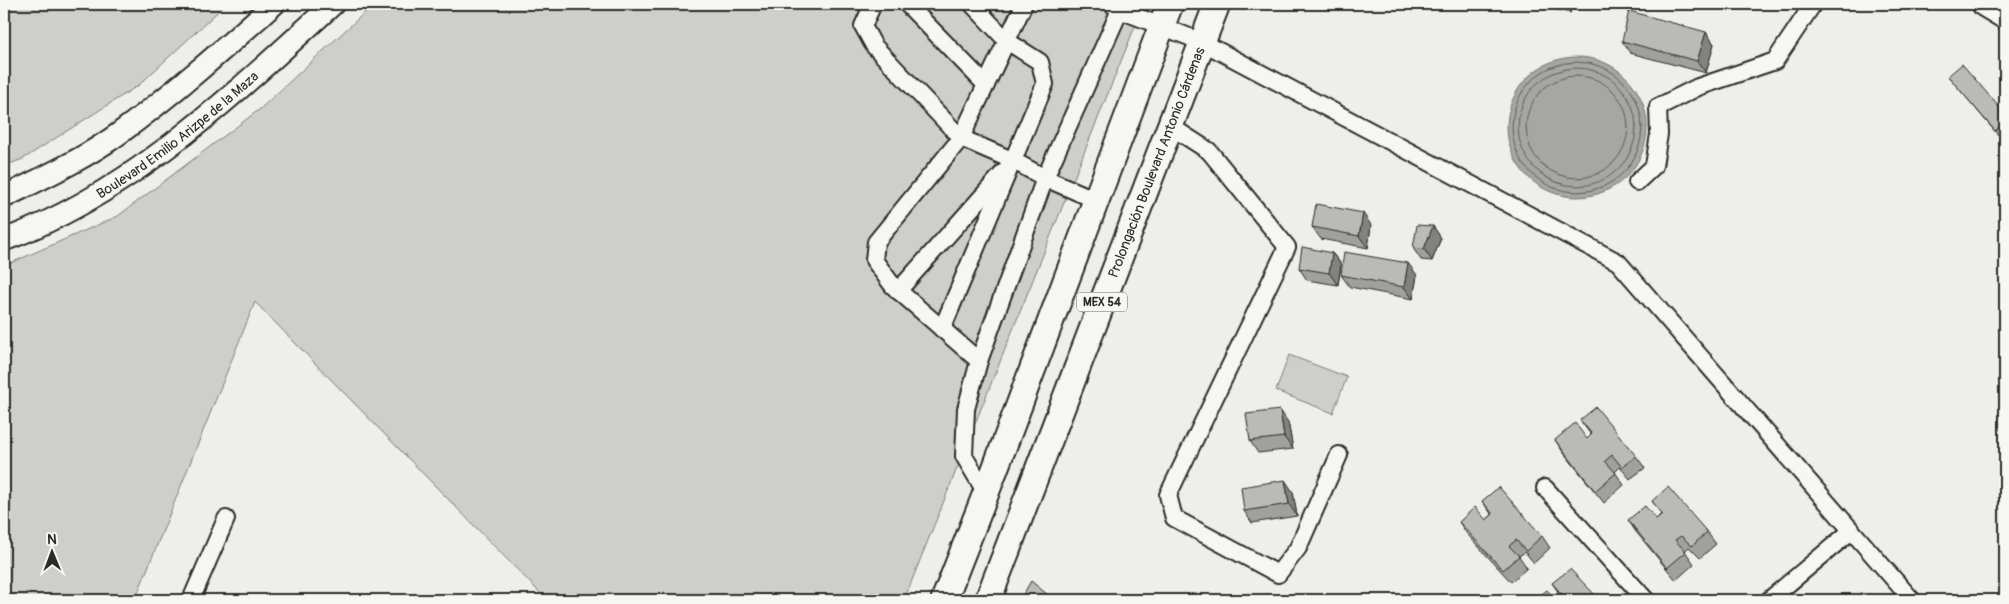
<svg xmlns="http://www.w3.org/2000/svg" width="2009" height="604" font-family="Pangolin,sans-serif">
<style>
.green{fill:#cececa;stroke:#7c7c7a}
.water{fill:#a6a6a3;stroke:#757573}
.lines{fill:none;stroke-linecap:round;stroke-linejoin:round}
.shore{stroke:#5c5c5b;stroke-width:1}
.minor-casing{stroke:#2b2b2b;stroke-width:20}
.major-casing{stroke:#2b2b2b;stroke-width:25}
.highway-casing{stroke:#2b2b2b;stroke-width:29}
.minor{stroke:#f6f6f2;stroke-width:16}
.major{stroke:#f6f6f2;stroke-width:21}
.highway{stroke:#f6f6f2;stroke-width:25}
.wall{fill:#a0a09d;stroke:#2b2b2b}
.shaded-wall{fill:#828280;stroke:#2b2b2b}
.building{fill:#babab7;stroke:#2b2b2b}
.labels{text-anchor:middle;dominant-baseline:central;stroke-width:5;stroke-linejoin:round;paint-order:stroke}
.shield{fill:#f6f6f2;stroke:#686867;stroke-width:1}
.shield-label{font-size:12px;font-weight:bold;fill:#2b2b2b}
.street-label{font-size:14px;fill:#2b2b2b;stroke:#f6f6f2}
</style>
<rect width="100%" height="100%" fill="#eeeeea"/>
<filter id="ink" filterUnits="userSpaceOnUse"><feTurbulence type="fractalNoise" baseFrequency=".02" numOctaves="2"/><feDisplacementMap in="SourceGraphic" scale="10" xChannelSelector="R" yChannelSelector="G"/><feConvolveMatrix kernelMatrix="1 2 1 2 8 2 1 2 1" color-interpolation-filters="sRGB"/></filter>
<g filter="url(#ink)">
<g class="green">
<polygon points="4,4 226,4 139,85 23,159 4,166"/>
<polygon points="374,4 1144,4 904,600 547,600 255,302 135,600 4,600 4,266 118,216 260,109"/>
<polygon points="1289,355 1347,377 1333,413 1276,391"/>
</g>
<circle class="water" cx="1577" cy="127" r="70"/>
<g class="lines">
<g class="shore">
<circle cx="1577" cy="127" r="65"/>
<circle cx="1577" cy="127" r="59"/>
<circle cx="1577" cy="127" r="51"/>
</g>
<g class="minor-casing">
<g id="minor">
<polyline points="873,4 863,26 874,46 961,138 1014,161 1045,178 1120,10"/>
<polyline points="907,4 986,85"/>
<polyline points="1112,4 1120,10 1202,42 1618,262 1912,600"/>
<polyline points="1170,126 1209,151 1287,247 1168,495 1174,518 1278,574 1298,548 1339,455"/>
<polyline points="1637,182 1654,166 1659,134 1658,107 1698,87 1775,61 1813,4"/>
<polyline points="898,291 1004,172"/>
<polyline points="942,329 1045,84 1040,62 1007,41 972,4"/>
<polyline points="979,361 893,286 874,260 876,242 961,138 1024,4"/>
<polyline points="1545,488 1646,600"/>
<polyline points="986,493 964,456 966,409 979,361 1045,178 1096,200"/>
<polyline points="191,600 226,519"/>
<polyline points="1769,600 1851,531"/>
</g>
</g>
<g class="major-casing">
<g id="major">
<path d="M4,197C42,178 82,160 117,135C172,95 224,49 274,4"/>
<path id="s1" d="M4,240C132,193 234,94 333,4"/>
</g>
</g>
<g class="highway-casing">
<g id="highway">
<polyline points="1985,4 2005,16"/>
<polyline points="944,600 986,493 1170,4"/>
<path id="s2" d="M988,600L1217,4"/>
</g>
</g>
<use href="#minor" class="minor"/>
<use href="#major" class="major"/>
<use href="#highway" class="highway"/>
</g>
<g class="wall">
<polygon points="1533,4 1573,4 1570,13"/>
<polygon points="1706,32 1714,44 1706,73 1630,53 1622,41"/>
<polygon points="1948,76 2005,114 2005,129 1998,135"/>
<polygon points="1371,225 1368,248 1321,239 1312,227"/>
<polygon points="1433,226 1441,238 1432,261 1421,260 1413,248"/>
<polygon points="1332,253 1341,264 1338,285 1307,280 1299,268"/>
<polygon points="1341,275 1417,275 1413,299 1350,287"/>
<polygon points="1580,420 1636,456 1645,468 1630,479 1620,467 1615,472 1624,485 1604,503 1563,452 1555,440 1587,439 1591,435"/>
<polygon points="1288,422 1293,449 1258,453 1250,441"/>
<polygon points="1293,492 1297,516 1252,523 1244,511"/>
<polygon points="1482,501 1542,536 1550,548 1534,563 1525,552 1519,556 1527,568 1511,582 1467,534 1459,522 1486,520 1492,515"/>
<polygon points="1652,501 1707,532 1716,544 1700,558 1689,547 1685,551 1694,564 1676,580 1636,532 1628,520 1656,519 1661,514"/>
<polygon points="1552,583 1600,600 1563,599"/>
</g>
<g class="shaded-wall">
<polygon points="1564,4 1573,4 1570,13"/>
<polygon points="1706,32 1714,44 1706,73 1697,61"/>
<polygon points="1363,213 1371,225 1368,248 1359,236"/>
<polygon points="1433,226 1441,238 1432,261 1424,249"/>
<polygon points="1332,253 1341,264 1338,285 1329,273"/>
<polygon points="1408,263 1417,275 1413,299 1404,287"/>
<polygon points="1280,410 1288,422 1293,449 1284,437"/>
<polygon points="1285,480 1293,492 1297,516 1289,504"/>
</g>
<g class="building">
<polygon points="1629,11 1706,32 1697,61 1622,41"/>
<polygon points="1962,64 2005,114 2005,122 1995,131 1948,76"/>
<polygon points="1316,204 1363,213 1359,236 1312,227"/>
<polygon points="1417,225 1433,226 1424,249 1413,248"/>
<polygon points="1302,247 1332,253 1329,273 1299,268"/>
<polygon points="1344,252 1408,263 1404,287 1341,275"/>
<polygon points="1596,407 1636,456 1622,467 1612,455 1605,461 1616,473 1595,491 1555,440 1575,423 1587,439 1592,434 1580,420"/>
<polygon points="1280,410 1284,437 1250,441 1246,414"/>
<polygon points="1285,480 1289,504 1244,511 1241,487"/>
<polygon points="1499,487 1542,536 1526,551 1516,540 1509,546 1519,556 1503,570 1459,522 1475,507 1486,520 1493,514 1482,501"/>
<polygon points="1668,487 1707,532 1692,546 1681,536 1675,540 1686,552 1667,568 1628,520 1645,506 1656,519 1662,514 1652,501"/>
<polygon points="1570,569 1600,600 1561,600 1565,598 1552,583"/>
<polygon points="1031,581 1054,600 1020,600"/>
<polygon points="1547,590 1556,600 1534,600"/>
</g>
</g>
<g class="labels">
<rect class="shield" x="1077" y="292.5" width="50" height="19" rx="4"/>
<g class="shield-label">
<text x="1102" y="302">MEX 54</text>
</g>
<g class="street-label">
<text stroke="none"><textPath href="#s1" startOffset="204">Boulevard Emilio Arizpe de la Maza</textPath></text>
<text stroke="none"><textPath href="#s2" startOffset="469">Prolongación Boulevard Antonio Cárdenas</textPath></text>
</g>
</g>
<rect width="2009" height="604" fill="none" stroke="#f6f6f2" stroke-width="20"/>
<rect x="10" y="10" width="1989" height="584" fill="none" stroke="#2b2b2b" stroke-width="2" filter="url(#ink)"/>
<g transform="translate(52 552) rotate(359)" stroke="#f6f6f2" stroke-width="4" paint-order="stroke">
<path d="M0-4L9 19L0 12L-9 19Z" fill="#2b2b2b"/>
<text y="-8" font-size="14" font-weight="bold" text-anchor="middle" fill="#2b2b2b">N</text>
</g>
</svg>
